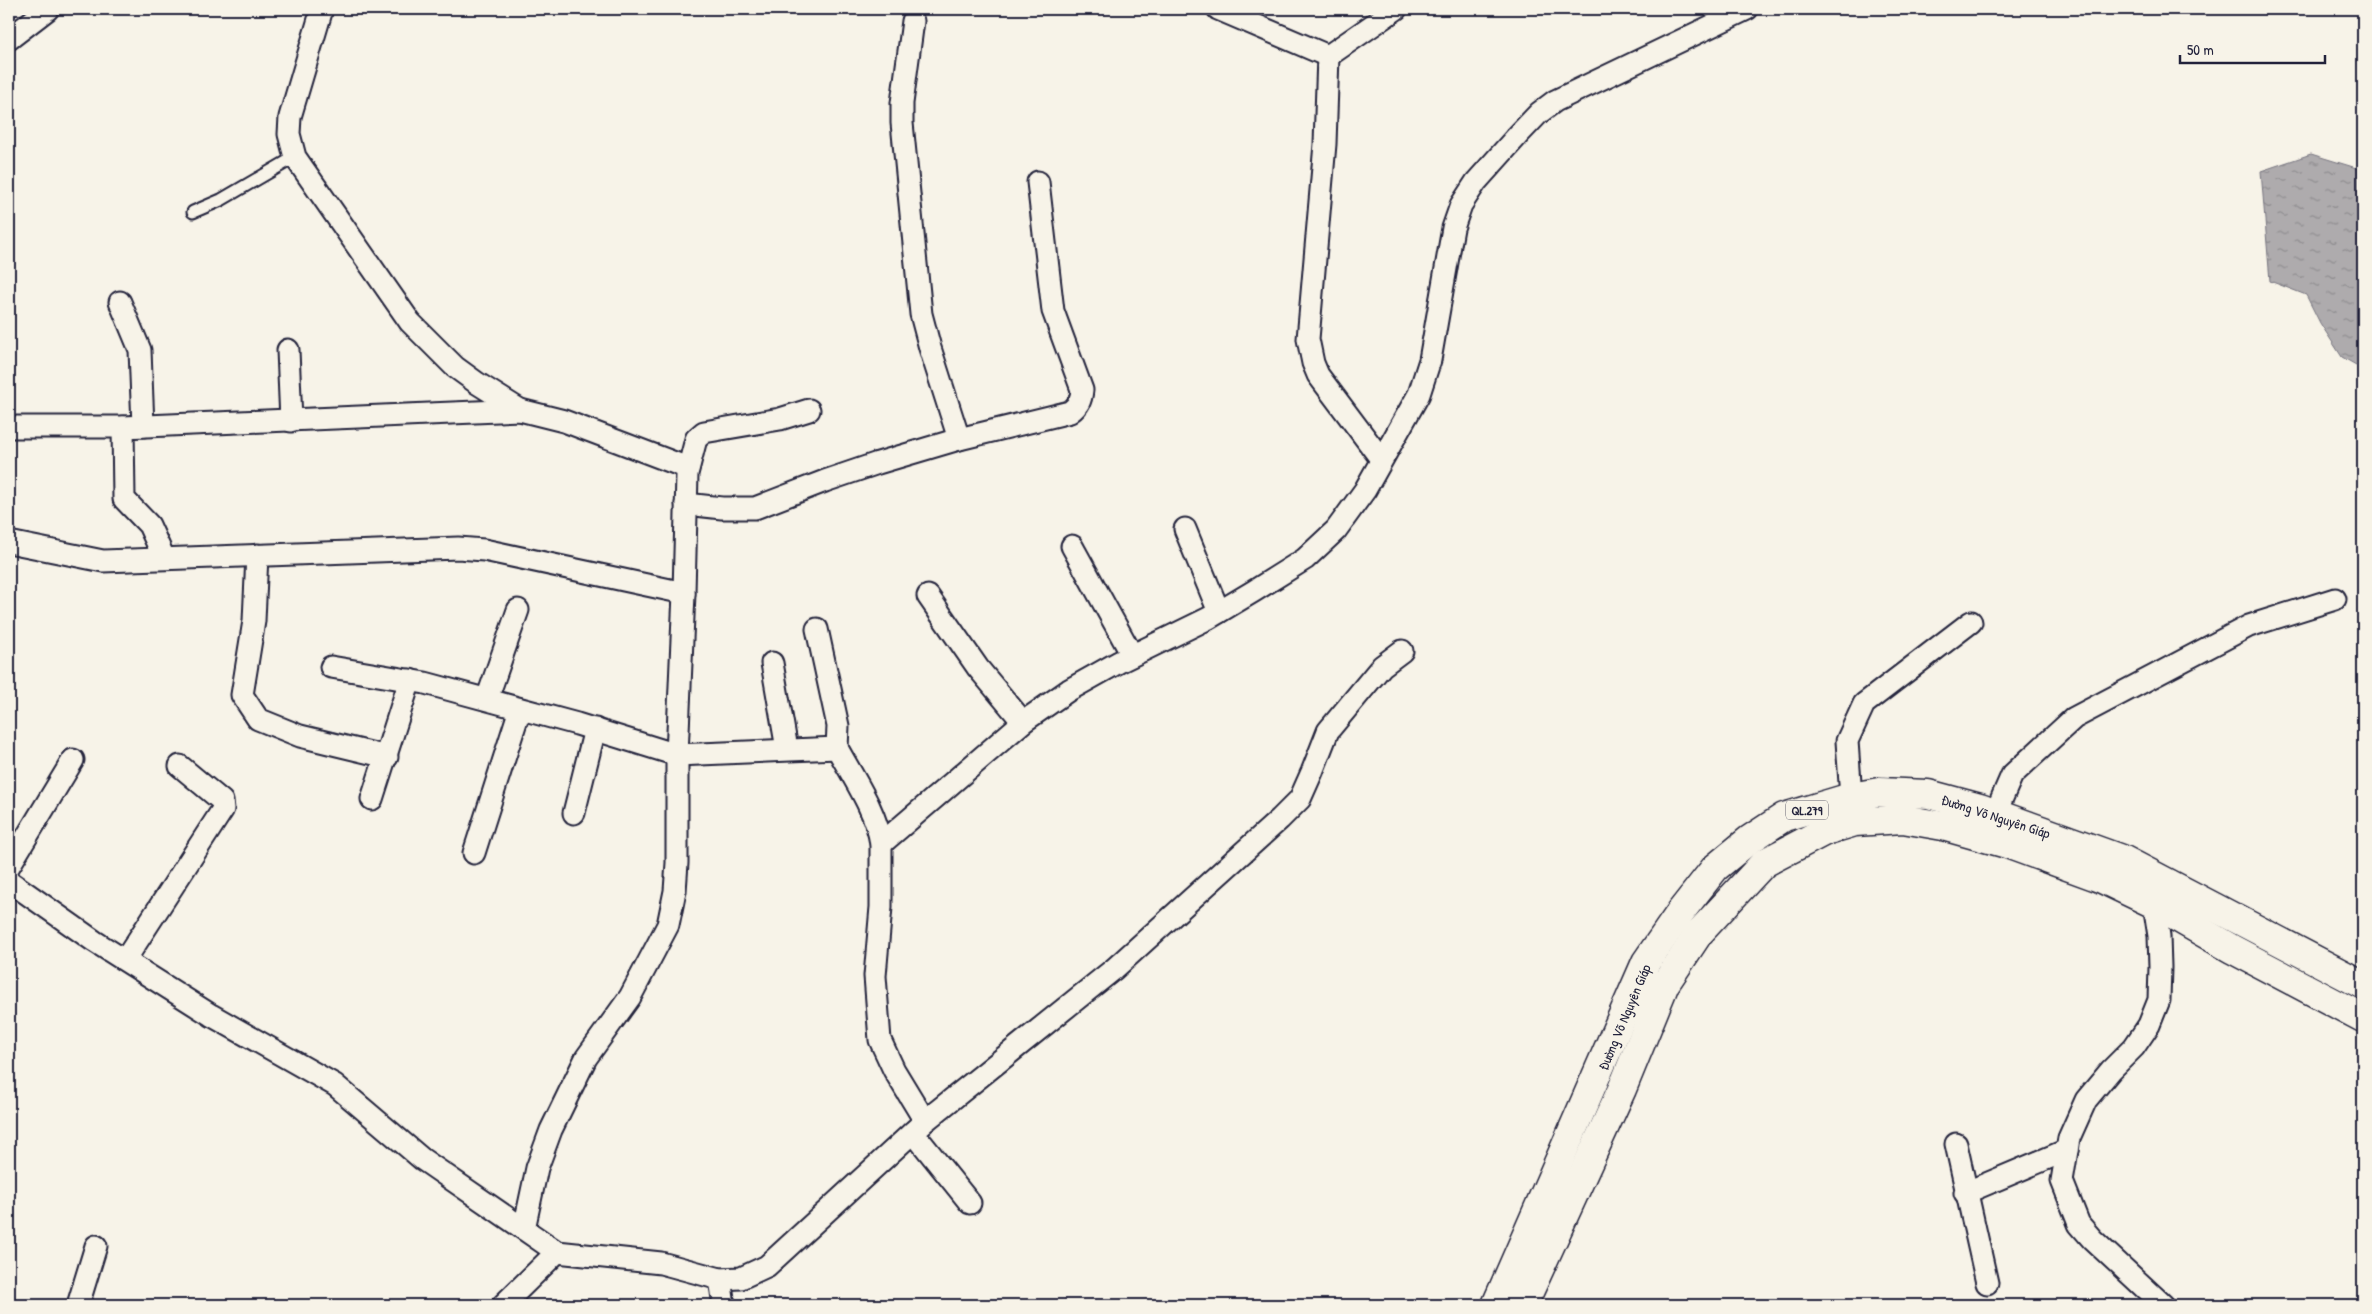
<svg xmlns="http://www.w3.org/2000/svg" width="2372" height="1314" font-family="'Patrick Hand',sans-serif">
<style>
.water{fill:url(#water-ripples);stroke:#76747f}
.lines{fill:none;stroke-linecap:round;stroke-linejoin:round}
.lane-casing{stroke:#22223b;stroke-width:15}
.street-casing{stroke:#22223b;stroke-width:25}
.highway-casing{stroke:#22223b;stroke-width:31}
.lane{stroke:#f7f3e8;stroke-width:11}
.street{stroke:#f7f3e8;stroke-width:21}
.highway{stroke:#f7f3e8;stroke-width:28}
.labels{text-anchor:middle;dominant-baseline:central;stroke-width:4.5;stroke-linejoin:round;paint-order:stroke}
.shield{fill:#f7f3e8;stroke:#62616f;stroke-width:1}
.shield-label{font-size:12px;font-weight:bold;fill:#22223b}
.street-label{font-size:14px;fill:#22223b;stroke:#f7f3e8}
</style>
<defs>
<pattern id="water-ripples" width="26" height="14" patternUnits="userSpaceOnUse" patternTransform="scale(1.25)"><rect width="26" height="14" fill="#aeabad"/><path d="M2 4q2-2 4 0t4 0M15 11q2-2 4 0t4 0" fill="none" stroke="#8d8b8e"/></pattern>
</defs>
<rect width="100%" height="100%" fill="#f7f3e8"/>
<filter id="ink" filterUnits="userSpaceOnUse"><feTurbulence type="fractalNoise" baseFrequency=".02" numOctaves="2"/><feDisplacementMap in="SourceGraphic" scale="10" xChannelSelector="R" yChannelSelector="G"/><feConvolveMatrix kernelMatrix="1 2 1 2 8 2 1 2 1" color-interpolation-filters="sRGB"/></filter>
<g filter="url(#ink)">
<polygon class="water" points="2311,154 2363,170 2363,369 2342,357 2320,323 2306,295 2270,281 2261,171"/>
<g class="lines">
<g class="lane-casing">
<polyline id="lane" points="193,212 221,200 295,157"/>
</g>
<g class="street-casing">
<g id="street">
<polyline points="322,9 290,117 289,134 295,157 410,322 455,367 477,383 520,410"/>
<polyline points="1218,9 1328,56"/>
<polyline points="913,21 902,103 902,123 921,314 930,348 959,439"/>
<polyline points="9,39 48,9"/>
<polyline points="1328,56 1325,144 1308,339 1313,363 1318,375 1381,459"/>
<polyline points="1328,56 1396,9"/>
<polyline points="120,302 140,350 143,426"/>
<polyline points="288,350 291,421"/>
<polyline points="9,427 123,427 520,410 564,421 688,468"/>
<polyline points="123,427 124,499 149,525 164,558"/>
<path d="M686,504L722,508H755L825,481L878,463L959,439L1070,412C1079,405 1081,400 1082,390L1053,311L1038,182"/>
<polyline points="1185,529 1219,612"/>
<polyline points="9,542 103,561 458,548 484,550 684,593 687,474 696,439 704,432 780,419 809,410"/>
<polyline points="1072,546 1132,655"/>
<polyline points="257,555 254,621 242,695 258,719 300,736 387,757"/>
<polyline points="684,593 677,755 837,748 838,726 817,629"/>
<polyline points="928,596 978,668 1023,722"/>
<polyline points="772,663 787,749"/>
<polyline points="331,667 425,683 577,724 677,755 677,863 675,891 668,925 630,997 586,1058 551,1130 537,1168 524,1229"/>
<polyline points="487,699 518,610"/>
<path d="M837,748C852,776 877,812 881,844V907L875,976L880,1040L894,1070L925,1121"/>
<polyline points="1851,797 1847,741 1864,704 1971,622"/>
<polyline points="372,799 410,680"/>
<polyline points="574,813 595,729"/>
<polyline points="1989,828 2012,775 2074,718 2249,626 2335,599"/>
<polyline points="881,844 1023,722 1069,690 1119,662 1209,618 1254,591 1305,559 1336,530 1365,490 1419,394 1430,360 1453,228 1461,205 1476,182 1519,134 1539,113 1555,101 1747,9"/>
<polyline points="474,853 520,709"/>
<polyline points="9,866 73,760"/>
<polyline points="9,881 94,941 211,1015 335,1085 422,1159 557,1252 503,1305"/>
<polyline points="2154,893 2154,904 2159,936 2160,967 2159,1000 2149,1025 2134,1047 2111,1070 2086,1100 2069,1138 2062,1181 2079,1224 2092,1239 2163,1305"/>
<polyline points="125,960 223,809 222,801 180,766"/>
<polyline points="913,1132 970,1203"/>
<polyline points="1956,1144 1987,1283"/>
<polyline points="1965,1193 2067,1150"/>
<polyline points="557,1252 661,1263 720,1279 741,1278 767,1266 925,1121 1114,969 1280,819 1300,799 1312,772 1328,731 1382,666 1402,651"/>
<polyline points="720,1279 724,1305"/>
<polyline points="78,1305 96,1246"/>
</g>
</g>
<g class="highway-casing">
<g id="highway">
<polyline points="1496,1305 1646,962 1682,910 1715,868 1749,840 1784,817 1851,797 1879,792 1928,794 1980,808 2124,860 2363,985"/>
<polyline points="1523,1305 1622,1089 1665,984 1699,933 1764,863 1825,831 1855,822 1903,819 1943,826 2007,844 2100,878 2154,904 2232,949 2363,1018"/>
</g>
</g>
<use href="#lane" class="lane"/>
<use href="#street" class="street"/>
<use href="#highway" class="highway"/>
</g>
</g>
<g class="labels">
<rect class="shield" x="1786" y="800.5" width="42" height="19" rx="4"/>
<g class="shield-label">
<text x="1807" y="810">QL.279</text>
</g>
<g class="street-label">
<text transform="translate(1996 816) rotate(18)">Đường Võ Nguyên Giáp</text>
<text transform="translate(1624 1017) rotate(-67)">Đường Võ Nguyên Giáp</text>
</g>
</g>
<rect width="2372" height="1314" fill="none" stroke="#f7f3e8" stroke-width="30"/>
<rect x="15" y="15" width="2342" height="1284" fill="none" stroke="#22223b" stroke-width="2" filter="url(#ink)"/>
<path d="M2180 55v8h145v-8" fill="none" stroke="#22223b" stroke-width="2.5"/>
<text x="2187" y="55" font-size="15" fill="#22223b" stroke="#f7f3e8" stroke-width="4" paint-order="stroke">50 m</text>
</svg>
